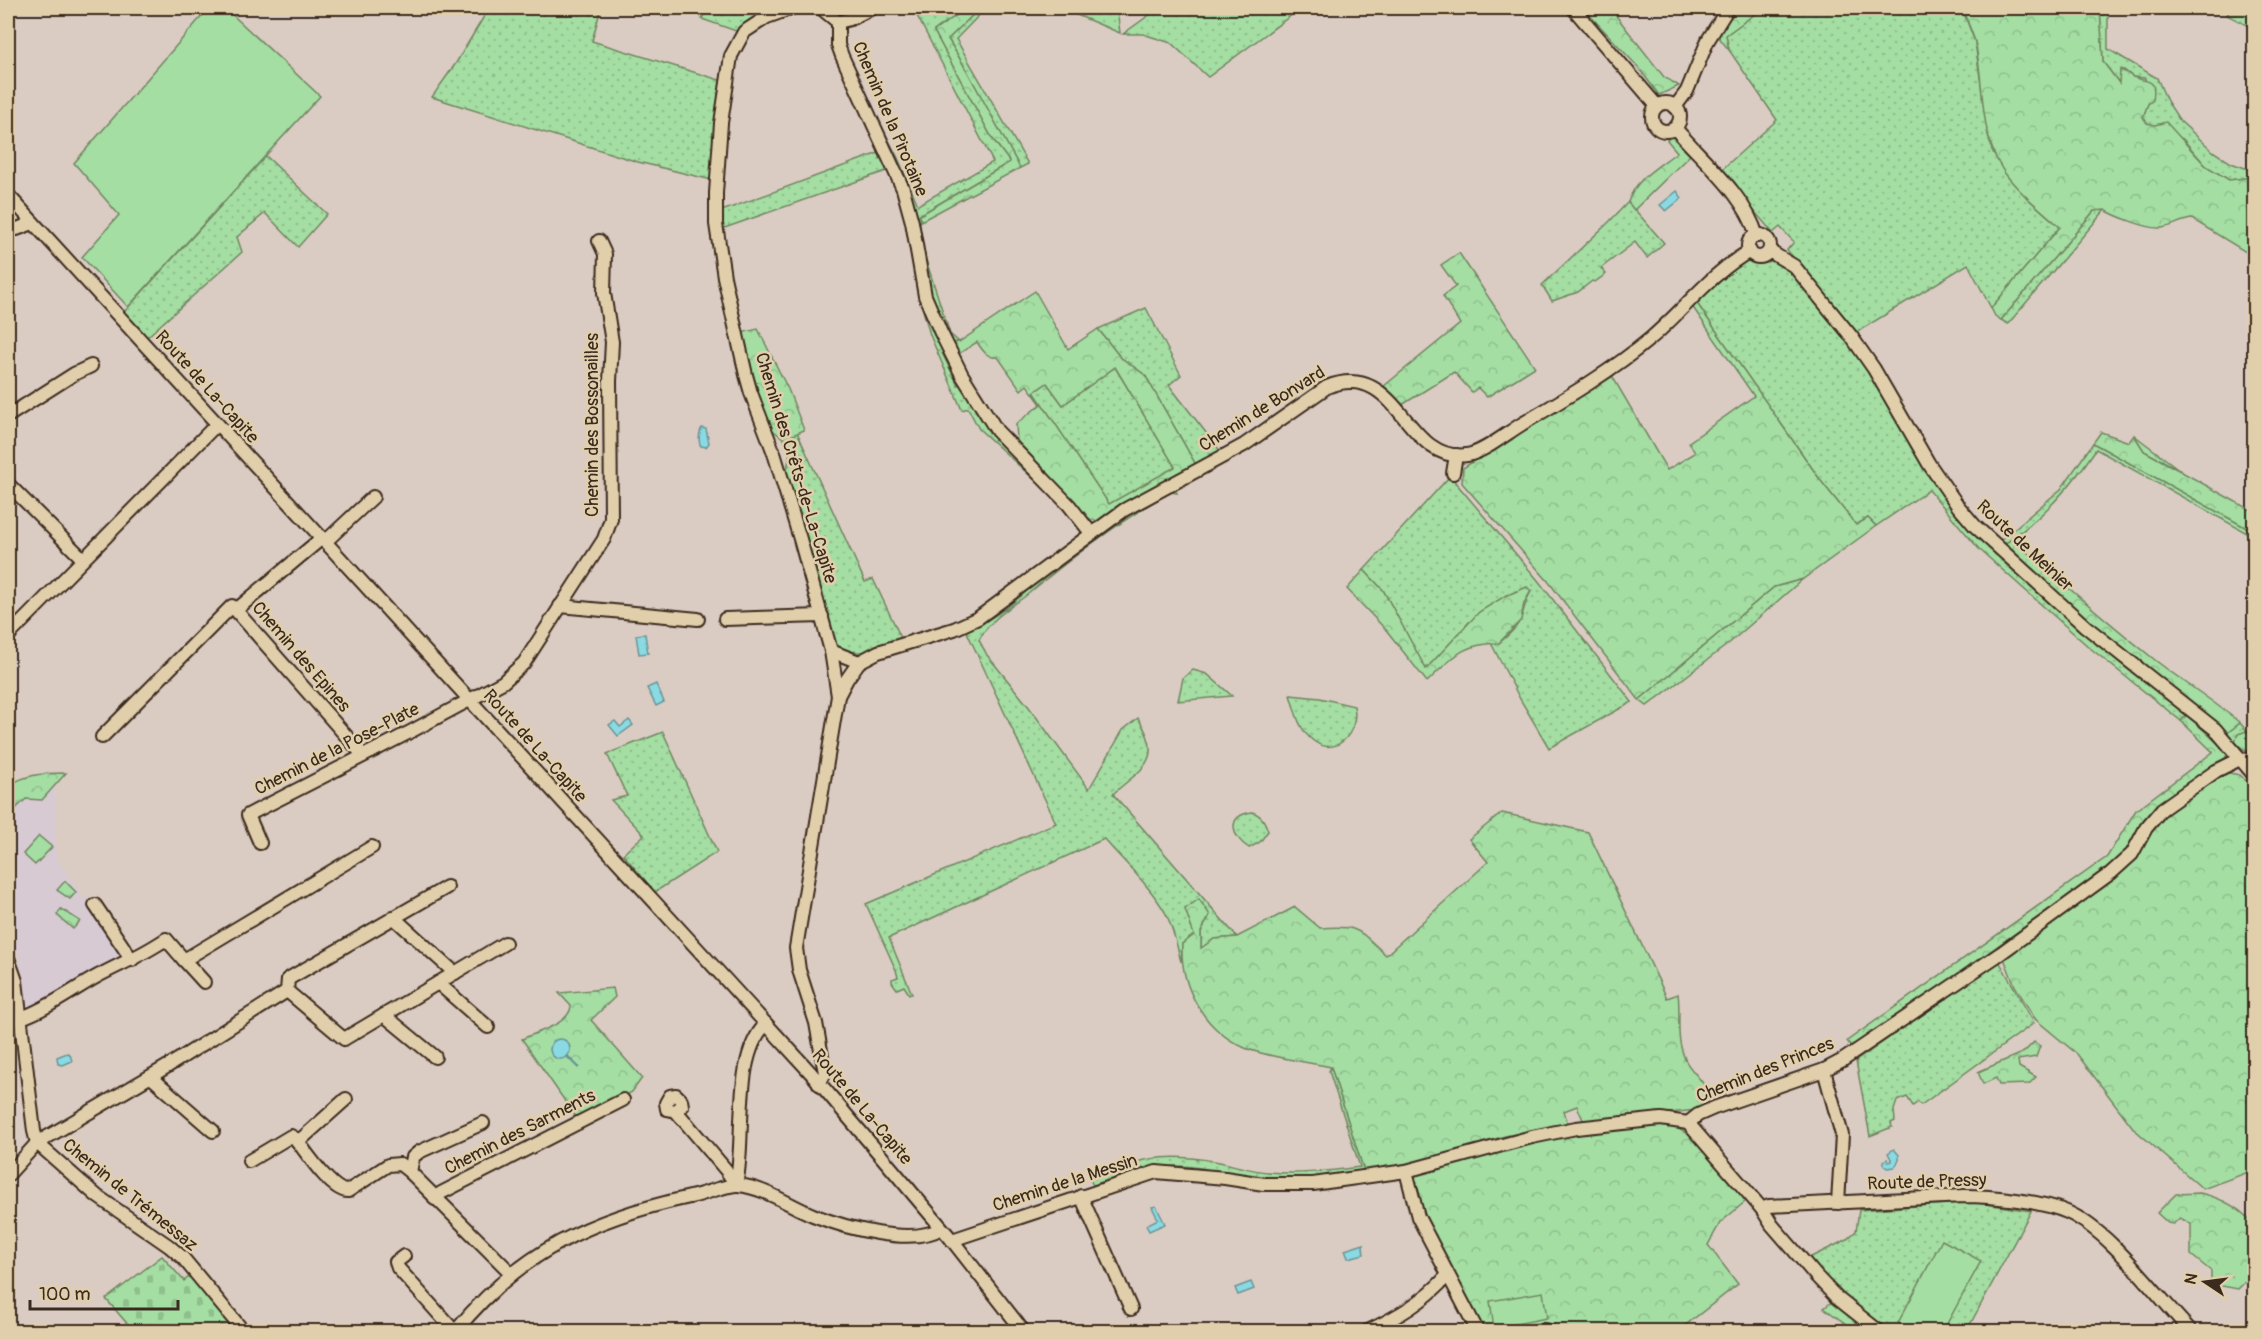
<svg xmlns="http://www.w3.org/2000/svg" width="2262" height="1339" font-family="Pangolin,sans-serif">
<style>
.built{fill:#d7cad3}
.grass{fill:url(#grass-dots);stroke:#708460;stroke-width:1.5}
.forest{fill:url(#forest-crowns);stroke:#708460;stroke-width:1.5;fill-rule:evenodd}
.cemetery{fill:url(#cemetery-stones);stroke:#708460;stroke-width:1.5}
.pitch{fill:#a4dea3;stroke:#708460;stroke-width:1.5}
.water{fill:#8adae4;stroke:#6a9495;stroke-width:1.5}
.lines{fill:none;stroke-linecap:round;stroke-linejoin:round}
.stream{stroke:#6a9495;stroke-width:3}
.minor-casing{stroke:#3b2a1e;stroke-width:16}
.minor{stroke:#e1cfac;stroke-width:12}
.labels{text-anchor:middle;dominant-baseline:central;stroke-width:5;stroke-linejoin:round;paint-order:stroke}
.street-label{font-size:18px;fill:#3b2a1e;stroke:#e1cfac}
</style>
<defs>
<pattern id="grass-dots" width="8" height="8" patternUnits="userSpaceOnUse" patternTransform="scale(1.5)"><rect width="8" height="8" fill="#a4dea3"/><path d="M2 2h.1M6 6h.1" fill="none" stroke="#8ebf8c" stroke-width="1.8" stroke-linecap="round"/></pattern>
<pattern id="forest-crowns" width="20" height="18" patternUnits="userSpaceOnUse" patternTransform="scale(1.5)"><rect width="20" height="18" fill="#a4dea3"/><path d="M2 6a3 3 0 1 1 6 0M12 15a3 3 0 1 1 6 0" fill="none" stroke="#8ebf8c"/></pattern>
<pattern id="cemetery-stones" width="16" height="16" patternUnits="userSpaceOnUse" patternTransform="scale(1.5)"><rect width="16" height="16" fill="#a4dea3"/><path d="M2 7V4a2 2 0 0 1 4 0v3zM10 15v-3a2 2 0 0 1 4 0v3z" fill="#8ebf8c"/></pattern>
</defs>
<rect width="100%" height="100%" fill="#dbccc3"/>
<filter id="ink" filterUnits="userSpaceOnUse"><feTurbulence type="fractalNoise" baseFrequency=".0167" numOctaves="2"/><feDisplacementMap in="SourceGraphic" scale="12" xChannelSelector="R" yChannelSelector="G"/><feConvolveMatrix kernelMatrix="1 2 1 2 8 2 1 2 1" color-interpolation-filters="sRGB"/></filter>
<g filter="url(#ink)">
<polygon class="built" points="55,785 56,858 118,946 120,953 119,959 33,1009 26,1005 20,971 19,954 8,936 8,816 26,799 42,800"/>
<g class="grass">
<polygon points="489,8 601,8 592,41 723,81 712,180 638,162 432,97 456,63"/>
<polygon points="707,8 779,8 736,31 702,19"/>
<path d="M913,8H967L934,31L992,138L1010,162L920,215L921,221L919,225L923,251L950,334L959,342L952,343L949,340L930,294C935,271 886,154 876,124L880,123L898,158L918,205L993,162Z"/>
<polygon points="980,8 986,8 956,39 1028,164 1020,168 966,69 948,39"/>
<polygon points="1060,8 1117,8 1120,33"/>
<polygon points="1159,8 1301,8 1208,77 1171,43 1143,34 1123,34"/>
<polygon points="1763,8 1962,8 1975,42 1988,134 1992,151 2027,198 2060,227 1991,308 1968,264 1857,332 1787,250 1794,242 1780,227 1773,233 1720,171 1777,120 1729,50 1726,35"/>
<polygon points="2100,8 2108,8 2108,49 2157,78 2167,101 2180,121 2214,152 2231,163 2254,171 2254,177 2229,180 2206,166 2183,139 2147,123 2143,117 2148,103 2145,78 2133,77 2124,70 2120,70 2120,84 2103,62"/>
<polygon points="2231,8 2254,8 2254,29 2227,15"/>
<polygon points="884,151 892,169 719,230 719,212"/>
<polygon points="266,156 327,214 298,247 265,213 237,237 242,252 147,337 124,312"/>
<polygon points="1628,202 1664,243 1647,258 1635,242 1601,268 1606,274 1595,282 1592,281 1578,292 1552,301 1542,285 1609,222"/>
<polygon points="2097,209 2105,210 2008,324 2001,320 2094,211"/>
<polygon points="1749,260 1771,260 1791,270 1859,354 1933,481 1968,527 2121,664 2187,715 2181,721 2090,648 1979,549 1929,490 1876,526 1868,518 1856,525 1821,481 1696,302 1741,263"/>
<polygon points="1146,308 1181,375 1169,385 1221,452 1196,465 1145,375 1120,357 1098,329"/>
<polygon points="923,310 946,350 942,353 958,385 962,383 1041,480 1037,482 979,429 968,408 962,410 930,335"/>
<polygon points="1115,367 1176,467 1109,505 1034,392 1047,383 1063,405"/>
<path d="M797,432L865,582L873,579L902,640C879,648 852,662 832,641L786,476L790,453L784,439Z"/>
<polygon points="2134,435 2180,470 2144,451"/>
<path d="M2093,443L2254,532V537L2096,449C2071,487 2042,519 2003,545L2001,540L2061,489Z"/>
<path d="M1450,476L1537,579L1632,702L1549,748L1520,699L1491,643H1499C1506,637 1517,629 1520,620C1525,609 1524,603 1531,591L1469,622L1426,670L1383,590L1364,570Z"/>
<path d="M1174,487L1177,493L1170,492C1119,522 1073,556 1028,594C1009,609 990,619 979,640L987,655L1029,707L1089,789L1123,730L1138,718C1166,761 1141,768 1113,794L1237,937L1214,939L1201,949V932L1209,915L1194,935L1182,944L1181,962C1177,945 1173,927 1165,912C1149,885 1124,862 1104,839L889,938L912,994H909L904,986L897,989L892,982V979L898,977L896,970L866,904L1056,823L966,630C1001,618 1028,589 1056,566C1092,537 1133,511 1174,487Z"/>
<polygon points="1803,579 1727,645 1647,706 1639,700 1774,587"/>
<polygon points="1193,670 1207,674 1232,696 1178,701 1183,678"/>
<path d="M1290,695L1320,698L1354,706C1360,733 1334,761 1310,738C1298,727 1295,710 1290,695Z"/>
<polygon points="2240,723 2247,731 2238,734 2235,742 2227,733"/>
<polygon points="663,732 717,852 655,892 623,854 644,835 611,800 627,796 607,754"/>
<path d="M1252,812C1262,815 1265,822 1268,831L1260,842L1249,848C1231,836 1226,816 1252,812Z"/>
<polygon points="1999,961 2034,1023 1921,1105 1918,1102 1913,1106 1907,1097 1897,1101 1894,1110 1895,1121 1891,1123 1892,1127 1870,1136 1856,1061"/>
<path d="M1331,1067L1365,1174C1328,1178 1292,1182 1255,1178C1236,1177 1218,1171 1200,1168C1162,1161 1129,1173 1093,1185L1089,1178C1137,1159 1163,1152 1214,1161C1232,1164 1250,1171 1268,1172C1298,1175 1330,1171 1360,1167L1329,1071Z"/>
<polygon points="1961,1203 1979,1203 2031,1211 1966,1332 1887,1331 1832,1288 1776,1225 1773,1215 1775,1214 1781,1228 1809,1258 1846,1240 1856,1231 1859,1210"/>
</g>
<g class="forest">
<polygon points="967,8 980,8 948,39 966,69 1020,168 921,221 920,215 1010,162 992,138 934,31"/>
<polygon points="1583,8 1610,8 1664,77 1679,86 1659,95 1638,67"/>
<polygon points="1734,8 1763,8 1726,35 1729,50 1717,35"/>
<path d="M1962,8H2100L2103,62L2119,83L2120,70C2126,71 2128,74 2133,77C2148,83 2157,77 2153,100L2148,104L2143,117L2147,123L2155,125L2166,122L2206,166L2229,180L2254,177V257L2192,219C2180,220 2171,228 2160,228C2148,229 2115,216 2105,210L2094,211L2001,320L1995,316L1991,308L2060,227C2041,209 2019,193 2004,172C1978,134 1985,85 1975,42C1972,31 1966,19 1962,8Z"/>
<path d="M1671,136L1690,155L1634,210L1628,202C1636,178 1658,167 1677,152L1667,140Z"/>
<polygon points="1459,253 1535,367 1487,397 1478,388 1472,392 1454,372 1402,405 1384,386 1460,324 1443,296 1456,286 1441,265"/>
<path d="M1035,291L1068,349L1098,329L1120,357L1145,375L1196,465L1149,489L1098,521L1085,518L1021,449L1017,440L1016,424L1041,404L1027,385L1021,390L998,357C988,359 982,350 977,342L957,355L952,343L959,342ZM1115,367L1175,467L1109,504L1034,392L1047,383L1063,405Z"/>
<polygon points="1696,302 1821,481 1856,525 1868,518 1876,526 1803,579 1774,587 1639,700 1548,581 1462,483 1463,468 1611,374 1667,470 1695,453 1689,442 1754,396 1692,306"/>
<polygon points="758,329 788,389 804,430 784,439 770,428 750,379 741,333"/>
<polygon points="2101,432 2129,442 2134,435 2144,451 2254,512 2254,532 2093,443"/>
<path d="M2012,539C2059,580 2106,621 2155,660C2183,682 2213,700 2240,723L2227,733L2218,723C2142,668 2072,608 2003,545Z"/>
<path d="M1364,570L1383,590L1426,669L1479,612L1505,596L1527,587L1531,591L1524,603L1521,620L1499,643C1460,644 1454,657 1427,682L1387,631L1347,589Z"/>
<polygon points="2187,715 2226,751 2227,754 2225,759 2160,804 2142,824 2131,846 2120,859 2106,870 1852,1048 1847,1041 2107,857 2136,810 2213,752 2181,721"/>
<polygon points="2247,731 2254,738 2254,753 2243,749 2235,742 2238,734"/>
<path d="M2224,772L2240,775L2254,789V1174L2251,1171L2203,1189L2134,1129L2077,1054L2035,1019L2015,986L2003,956L2135,857C2146,843 2152,827 2164,814Z"/>
<path d="M66,773L42,800L26,799L8,816V786C26,774 44,773 66,773Z"/>
<path d="M1502,813L1588,832L1667,998L1678,994C1681,1016 1675,1037 1685,1059C1690,1072 1706,1080 1707,1095C1707,1102 1703,1107 1697,1110L1584,1122L1577,1106L1564,1111L1568,1124L1505,1136L1425,1162L1365,1174L1331,1067C1306,1062 1267,1057 1245,1048C1204,1030 1180,987 1182,944L1194,935L1185,909L1199,899L1210,915L1201,932V948L1214,939L1237,937L1295,907L1320,928C1360,925 1357,929 1386,955L1488,862L1469,839Z"/>
<polygon points="65,881 76,892 70,899 57,890"/>
<polygon points="61,909 80,921 73,929 57,915"/>
<path d="M613,988L615,997L591,1020L642,1078L632,1092L578,1120L522,1039C536,1032 570,1024 571,1006L559,993Z"/>
<polygon points="2034,1042 2040,1046 2036,1057 2018,1060 2019,1067 2036,1077 2029,1084 1999,1085 1996,1078 1983,1084 1978,1072 2024,1052"/>
<path d="M1664,1124L1675,1127L1691,1136L1746,1201L1720,1223L1708,1245L1738,1284L1678,1331H1559C1548,1323 1529,1330 1517,1331C1506,1333 1494,1331 1483,1331L1419,1207L1413,1180L1416,1175L1514,1146L1588,1133Z"/>
<path d="M2200,1193C2218,1197 2248,1210 2254,1229C2258,1242 2255,1268 2254,1282L2246,1281L2238,1289L2211,1284V1271L2191,1255V1224L2180,1218L2173,1224L2168,1223L2157,1213L2176,1194Z"/>
<polygon points="1833,1301 1872,1331 1856,1331 1824,1308"/>
</g>
<polygon class="cemetery" points="162,1256 184,1281 191,1275 238,1331 128,1331 131,1328 106,1299"/>
<g class="pitch">
<polygon points="209,8 225,8 320,96 128,307 82,257 119,215 74,163"/>
<polygon points="39,836 52,847 35,865 23,854"/>
<polygon points="1942,1240 1981,1261 1943,1331 1914,1331 1898,1323"/>
<polygon points="1543,1292 1547,1318 1494,1328 1490,1301"/>
</g>
<g class="water">
<polygon points="1677,191 1682,198 1666,211 1660,205"/>
<path d="M702,428L706,429L709,443L706,447L701,446C698,442 699,432 702,428Z"/>
<polygon points="645,634 648,653 639,654 636,635"/>
<polygon points="656,684 664,702 656,706 647,688"/>
<polygon points="629,720 633,725 618,736 609,725 615,721 620,727"/>
<circle cx="560" cy="1049" r="10"/>
<polygon points="67,1053 70,1054 72,1061 63,1065 58,1064 57,1057"/>
<polygon points="1894,1149 1899,1155 1899,1160 1895,1167 1887,1168 1884,1165 1884,1161 1887,1159 1889,1162 1892,1161 1888,1153"/>
<polygon points="1156,1206 1165,1224 1149,1231 1146,1225 1158,1219 1152,1207"/>
<polygon points="1364,1244 1363,1247 1364,1254 1348,1258 1345,1250"/>
<polygon points="1251,1282 1254,1289 1238,1295 1235,1288"/>
</g>
<g class="lines">
<polyline class="stream" points="567,1056 578,1067"/>
<g class="minor-casing">
<g id="minor">
<polyline points="792,8 767,17 744,32 731,56 721,123 716,193 716,224 724,277 746,375 751,393 774,453 800,539 831,651 838,696"/>
<polyline points="821,8 838,22 850,19 872,8"/>
<polyline points="1573,8 1657,106"/>
<polyline points="838,22 838,45 842,56 903,189 912,222 925,296 941,333 962,375 997,431 1069,505 1091,533"/>
<circle cx="1666" cy="117" r="14"/>
<polyline points="1675,107 1687,91 1708,40 1728,8"/>
<path d="M1675,128C1703,161 1744,193 1757,236"/>
<polyline points="8,195 811,1073 952,1240 1024,1332"/>
<polyline points="8,229 17,229 33,223"/>
<circle cx="1759" cy="246" r="11"/>
<polyline points="1769,251 1794,266 1851,336 1874,369 1929,464 1958,506 1975,526 2085,626 2215,729 2254,775"/>
<polyline points="8,416 74,374 91,366"/>
<polyline points="1453,473 1456,455"/>
<polyline points="8,484 83,559"/>
<polyline points="325,542 373,497"/>
<polyline points="560,606 698,619"/>
<polyline points="236,610 322,538"/>
<polyline points="725,619 822,616"/>
<polyline points="8,636 217,424"/>
<polyline points="831,651 859,662"/>
<polyline points="102,737 232,606 363,755"/>
<polyline points="260,843 248,815 410,732 503,682 524,663 604,539 611,519 610,381 612,342 604,293 605,254 599,241"/>
<polyline points="95,905 132,960"/>
<polyline points="393,917 455,973"/>
<polyline points="8,958 16,981 34,1131 37,1143"/>
<polyline points="184,960 204,982"/>
<polyline points="438,983 488,1027"/>
<polyline points="287,991 344,1039 505,943"/>
<polyline points="384,1015 435,1057"/>
<path d="M21,1018C47,1009 71,991 96,977C120,964 143,955 166,939L184,960L372,847"/>
<polyline points="1824,1070 1842,1135 1838,1203"/>
<polyline points="151,1077 213,1131"/>
<path d="M819,1084L825,1073L816,1023L799,970L796,948L838,696L847,679L859,662L878,652L954,629L978,618L1124,510L1244,445L1327,387C1400,358 1404,464 1467,455C1483,453 1507,433 1522,424C1566,398 1612,371 1651,338C1684,310 1711,273 1750,251"/>
<polyline points="676,1111 682,1106 681,1100 676,1095 670,1096 666,1103 667,1109 676,1111 726,1170 736,1185"/>
<polyline points="1688,1123 1698,1115 1714,1108 1824,1070 1843,1060 2001,953 2111,873 2132,854 2146,828 2162,809 2216,771 2238,760 2254,759"/>
<polyline points="1688,1123 1762,1209 1772,1225 1817,1277 1837,1298 1880,1332"/>
<polyline points="298,1142 346,1099"/>
<polyline points="37,1143 97,1196 169,1246 183,1258 244,1332"/>
<path d="M249,1161L291,1136L296,1139C306,1152 332,1192 348,1191L388,1165L400,1164L410,1172L413,1157L419,1152L483,1123"/>
<polyline points="1406,1171 1418,1217 1478,1332"/>
<polyline points="410,1172 512,1274"/>
<polyline points="8,1175 37,1143 168,1066 287,991 288,979 447,887"/>
<path d="M736,1185C746,1140 732,1057 766,1024"/>
<polyline points="1081,1196 1131,1309"/>
<polyline points="435,1199 441,1193 623,1100"/>
<path d="M1762,1209L1769,1206L1963,1196C1991,1196 2042,1201 2067,1212C2111,1231 2157,1297 2192,1332"/>
<polyline points="952,1240 1156,1172 1225,1178 1264,1184 1313,1184 1406,1171 1532,1137 1576,1128 1661,1119 1688,1123"/>
<polyline points="404,1256 396,1262 398,1268 455,1332"/>
<path d="M455,1332C519,1252 592,1218 690,1197C702,1195 728,1184 738,1185C766,1188 788,1205 813,1215C843,1227 913,1247 941,1228"/>
<path d="M1366,1332C1397,1317 1424,1302 1447,1276"/>
<polyline points="1531,1332 1544,1330 1551,1332"/>
</g>
</g>
<use href="#minor" class="minor"/>
</g>
</g>
<g class="labels">
<g class="street-label">
<text transform="translate(890 119) rotate(67)">Chemin de la Pirotaine</text>
<text transform="translate(207 387) rotate(48)">Route de La-Capite</text>
<text transform="translate(1262 409) rotate(-32)">Chemin de Bonvard</text>
<text transform="translate(592 425) rotate(-90)">Chemin des Bossonailles</text>
<text transform="translate(796 468) rotate(73)">Chemin des Crêts-de-La-Capite</text>
<text transform="translate(2025 546) rotate(43)">Route de Meinier</text>
<text transform="translate(301 657) rotate(49)">Chemin des Epines</text>
<text transform="translate(535 746) rotate(48)">Route de La-Capite</text>
<text transform="translate(337 749) rotate(-27)">Chemin de la Pose-Plate</text>
<text transform="translate(1765 1070) rotate(-22)">Chemin des Princes</text>
<text transform="translate(862 1107) rotate(50)">Route de La-Capite</text>
<text transform="translate(520 1132) rotate(-27)">Chemin des Sarments</text>
<text transform="translate(1927 1182) rotate(-2)">Route de Pressy</text>
<text transform="translate(1065 1183) rotate(-18)">Chemin de la Messin</text>
<text transform="translate(130 1195) rotate(39)">Chemin de Trémessaz</text>
</g>
</g>
<rect width="2262" height="1339" fill="none" stroke="#e1cfac" stroke-width="30"/>
<rect x="15" y="15" width="2232" height="1309" fill="none" stroke="#3b2a1e" stroke-width="2" filter="url(#ink)"/>
<g transform="translate(2205 1282) rotate(283)" stroke="#e1cfac" stroke-width="4.5" paint-order="stroke">
<path d="M0-4.5L10 22L0 15L-10 22Z" fill="#3b2a1e"/>
<text y="-9" font-size="16" font-weight="bold" text-anchor="middle" fill="#3b2a1e">N</text>
</g>
<path d="M30 1300v9h148v-9" fill="none" stroke="#3b2a1e" stroke-width="3"/>
<text x="39" y="1300" font-size="18" fill="#3b2a1e" stroke="#e1cfac" stroke-width="4.5" paint-order="stroke">100 m</text>
</svg>
